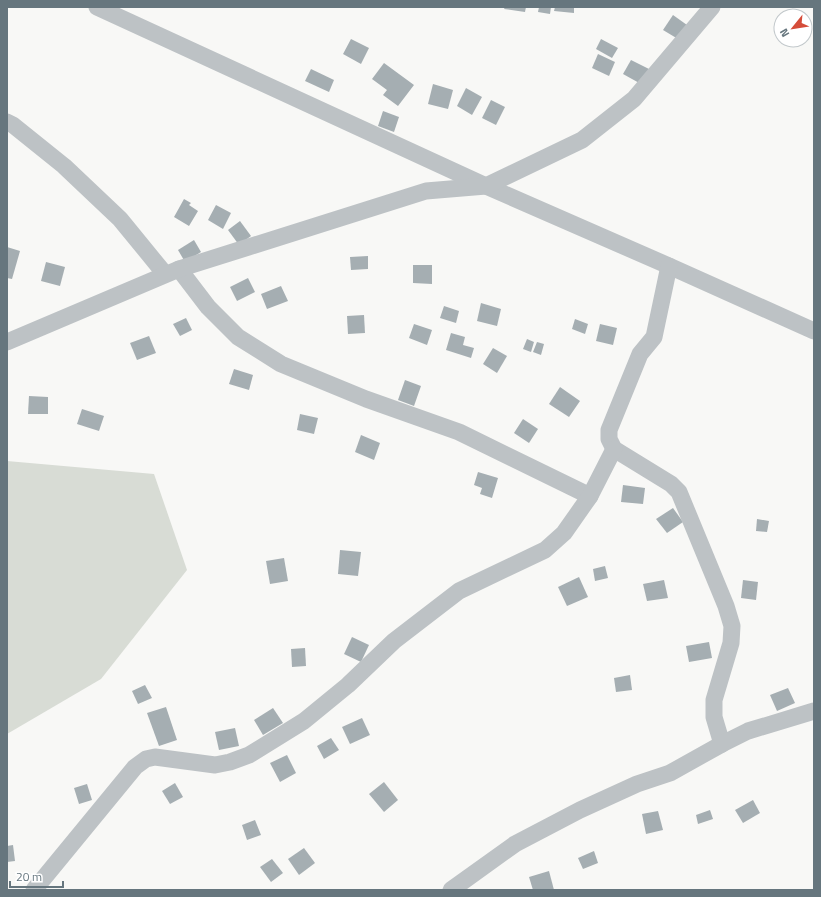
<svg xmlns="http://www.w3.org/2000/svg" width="821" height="897" font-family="'Titillium Web',sans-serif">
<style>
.green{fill:#d8dcd5}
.building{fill:#a5aeb2}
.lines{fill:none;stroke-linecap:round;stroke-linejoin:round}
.minor{stroke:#bdc2c5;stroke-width:17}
</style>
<rect width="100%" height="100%" fill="#f8f8f6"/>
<polygon class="green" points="7,461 154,474 187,570 101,679 7,734"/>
<g class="building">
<polygon points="505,7 526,7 525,12 504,9"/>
<polygon points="539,7 551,7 550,14 538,12"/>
<polygon points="555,7 574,7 574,13 554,11"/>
<polygon points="673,15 687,25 678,39 663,30"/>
<polygon points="351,39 369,48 361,64 343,54"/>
<polygon points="601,39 618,48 612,58 596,49"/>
<polygon points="598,54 615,62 609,76 592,68"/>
<polygon points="631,60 649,69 641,84 623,74"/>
<polygon points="384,63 414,85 398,106 383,95 387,90 372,79"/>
<polygon points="311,69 334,80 329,92 305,81"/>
<polygon points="433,84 453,90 448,109 428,104"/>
<polygon points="466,88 482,97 472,115 457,106"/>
<polygon points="491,100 505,107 496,125 482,118"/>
<polygon points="383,111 399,117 394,132 378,126"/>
<polygon points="184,199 191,203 189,205 198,211 189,226 174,217"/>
<polygon points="216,205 231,213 223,229 208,220"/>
<polygon points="240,221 251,236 239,245 228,230"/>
<polygon points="194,240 201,252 185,262 178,250"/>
<polygon points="7,247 20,251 12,279 7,278"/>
<polygon points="368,256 368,269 351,270 350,257"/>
<polygon points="46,262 65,267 60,286 41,281"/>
<polygon points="413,265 432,265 432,284 413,283"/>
<polygon points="248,278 255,292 237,301 230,287"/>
<polygon points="281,286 288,301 267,309 261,294"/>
<polygon points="481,303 501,309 497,326 477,321"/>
<polygon points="444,306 459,311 456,323 440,318"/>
<polygon points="364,315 365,333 348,334 347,316"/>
<polygon points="186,318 192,330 180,336 173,324"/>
<polygon points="575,319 588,324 585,334 572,329"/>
<polygon points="414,324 432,330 427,345 409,338"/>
<polygon points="600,324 617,328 613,345 596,341"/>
<polygon points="451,333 465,337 463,345 474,348 471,358 446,350"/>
<polygon points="149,336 156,353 137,360 130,343"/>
<polygon points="527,339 534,342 531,352 523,349"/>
<polygon points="537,342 544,344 541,355 533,352"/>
<polygon points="493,348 507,356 497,373 483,364"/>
<polygon points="234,369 253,375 249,390 229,384"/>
<polygon points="405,380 421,386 414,406 398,400"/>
<polygon points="560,387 580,401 569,417 549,404"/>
<polygon points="29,396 48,397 48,414 28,414"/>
<polygon points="82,409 104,416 99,431 77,424"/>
<polygon points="300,414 318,418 314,434 297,430"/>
<polygon points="523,419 538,429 529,443 514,433"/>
<polygon points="361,435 380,443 374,460 355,452"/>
<polygon points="478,472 498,478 492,498 480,494 482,488 474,485"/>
<polygon points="623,485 645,488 643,504 621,502"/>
<polygon points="673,508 683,522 667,533 656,519"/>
<polygon points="757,519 769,521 767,532 756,531"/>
<polygon points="340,550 361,552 358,576 338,574"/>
<polygon points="284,558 288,581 270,584 266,561"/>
<polygon points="605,566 608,578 595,581 593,569"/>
<polygon points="579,577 588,597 567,606 558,587"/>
<polygon points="664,580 668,598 647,601 643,584"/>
<polygon points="743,580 758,582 756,600 741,598"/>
<polygon points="352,637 369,645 361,662 344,654"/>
<polygon points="709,642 712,658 689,662 686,646"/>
<polygon points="305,648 306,666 292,667 291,649"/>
<polygon points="630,675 632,690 616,692 614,678"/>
<polygon points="145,685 152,698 138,704 132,691"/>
<polygon points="788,688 795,703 777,711 770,695"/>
<polygon points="166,707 177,740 159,746 147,713"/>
<polygon points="273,708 283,723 263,735 254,720"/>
<polygon points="362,718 370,735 350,744 342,727"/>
<polygon points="235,728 239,746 219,750 215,732"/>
<polygon points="331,738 339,750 324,759 317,746"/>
<polygon points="287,755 296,773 280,782 270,763"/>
<polygon points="384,782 398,800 384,812 369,794"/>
<polygon points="175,783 183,797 170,804 162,791"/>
<polygon points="87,784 92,800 79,804 74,788"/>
<polygon points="753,800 760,813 743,823 735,810"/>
<polygon points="710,810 713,819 698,824 696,815"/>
<polygon points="658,811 663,830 646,834 642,814"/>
<polygon points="255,820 261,835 247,840 242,825"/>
<polygon points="13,845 15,861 7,862 7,846"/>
<polygon points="304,848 315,863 299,875 288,859"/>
<polygon points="594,851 598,863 583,869 578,858"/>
<polygon points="272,859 283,873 271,882 260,867"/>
<polygon points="549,871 554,890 533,890 529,877"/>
</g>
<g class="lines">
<g class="minor">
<polyline points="97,7 486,186 669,266 814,331"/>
<polyline points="7,122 13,125 64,166 120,219 165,274"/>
<polyline points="669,266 654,337 640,354 609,430 609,439 614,449 671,484 679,492 726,606 732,626 731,643 714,700 714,717 722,744"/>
<polyline points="179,269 208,307 238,337 281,364 366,399 459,432 590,496"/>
<polyline points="7,342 179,269 426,191 486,186 582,140 634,99 712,7"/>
<polyline points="34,890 135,767 146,759 155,757 215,765 230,762 249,755 304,721 348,685 394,641 459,591 545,550 564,533 590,496 614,449"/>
<polyline points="451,890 515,844 580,810 637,784 670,773 722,744 748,731 814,711"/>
</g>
</g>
<rect width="821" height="897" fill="none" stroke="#66767e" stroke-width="16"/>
<g transform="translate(793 28) rotate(240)"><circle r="19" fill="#ffffff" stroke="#c2c8cb"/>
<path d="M0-3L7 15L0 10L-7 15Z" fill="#d54c39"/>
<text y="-6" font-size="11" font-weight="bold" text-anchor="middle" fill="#66767e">N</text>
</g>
<path d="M10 881v6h53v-6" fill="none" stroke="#66767e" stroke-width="2"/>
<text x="16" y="881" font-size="12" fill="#66767e" stroke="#ffffff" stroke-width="3" paint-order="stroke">20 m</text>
</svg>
